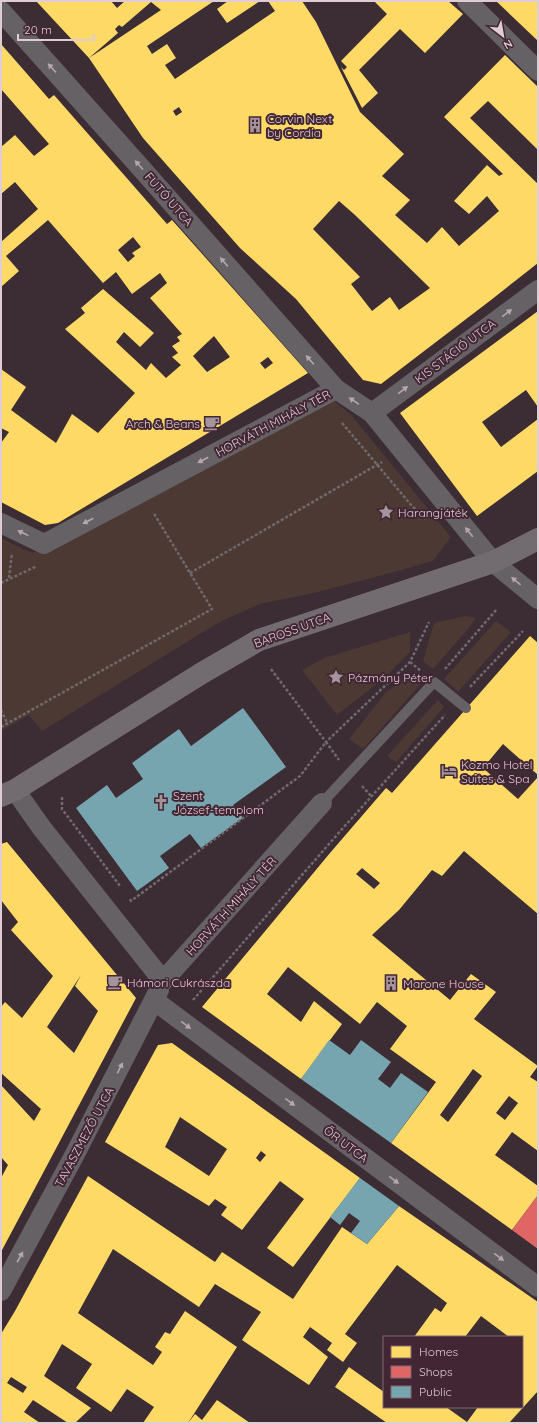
<svg xmlns="http://www.w3.org/2000/svg" width="539" height="1424" font-family="Quicksand,sans-serif">
<style>
.green{fill:#4c3933}
.homes{fill:#ffd966;fill-rule:evenodd}
.shops{fill:#e06666}
.public{fill:#76a5af}
.lines{fill:none;stroke-linecap:round;stroke-linejoin:round}
.path{stroke:#70696d;stroke-width:2.5;stroke-dasharray:3 2;stroke-linecap:butt}
.lane{stroke:#666165;stroke-width:10}
.street{stroke:#666165;stroke-width:20}
.secondary{stroke:#726c70;stroke-width:22}
.oneway{fill:#b5a7ad}
.labels{text-anchor:middle;dominant-baseline:central;stroke-width:4;stroke-linejoin:round;paint-order:stroke}
.poi-label{font-size:12px;fill:#dfccd4;stroke:#422633;text-anchor:start}
.street-label{font-size:12px;fill:#dfccd4;stroke:#422633}
</style>
<rect width="100%" height="100%" fill="#3c2c34"/>
<g class="green">
<path d="M331,398L352,416L451,537L433,561L398,571L314,593L260,604L226,619L208,629L42,731L29,715L1,731V538C23,549 30,556 55,550Z"/>
<polygon points="466,616 476,618 468,629 433,669 423,661 434,623"/>
<polygon points="496,621 511,632 458,692 444,679"/>
<polygon points="410,632 410,652 383,679 337,715 302,670 324,658"/>
<polygon points="409,676 420,685 363,749 349,739 386,692"/>
<polygon points="438,700 444,707 396,762 387,756"/>
</g>
<g class="homes">
<path d="M36,1H111L117,8L125,1H214L147,46L152,54L167,44L176,58L165,65L175,79L275,11L268,1H302L316,22L360,112L404,154L382,176L410,200L395,215L427,243L442,227L459,246L499,211L487,196L469,214L454,201L487,165L499,176L503,174L444,117L505,55L538,87V150L488,101L470,118L538,184V263L491,300L381,384L363,380L296,299L240,248L143,138L89,58ZM151,2L161,10L89,58L118,33L115,29L119,25L122,27ZM179,107L182,112L176,116L173,111ZM339,201L355,215L430,288L399,310L390,297L372,311L351,284L360,277L313,229Z"/>
<polygon points="228,1 260,1 227,23 217,9"/>
<polygon points="374,1 448,1 463,14 425,53 400,29 359,70 378,93 362,108 341,67 344,70 347,67 341,61 387,14"/>
<polygon points="496,1 538,1 538,41"/>
<path d="M1,44L49,99L54,95L167,224L172,220L308,373L58,523L45,525L1,502V443L9,432L1,428V369L26,387L11,410L56,443L72,414L98,433L135,393L65,329L85,313L81,308L103,289L154,333L140,347L124,332L116,342L146,370L151,363L166,378L181,365L172,357L178,353L172,346L180,341L177,337L182,334L150,298L167,283L160,273L132,294L116,272L103,283L48,220L6,256L19,271L1,287V242L38,209L15,182L1,194V147L15,135L34,156L49,144L1,89ZM133,237L141,247L132,253L135,256L128,262L118,250ZM214,336L230,357L207,372L193,356ZM268,357L273,363L265,369L260,363Z"/>
<polygon points="538,311 538,407 526,390 482,422 501,447 538,419 538,471 477,516 400,413"/>
<path d="M530,636L538,643V775L503,744L483,768L518,799L538,777V914L464,851L442,876L432,870L399,910L372,935L450,1000L471,974L496,992L474,1019L538,1066L530,1077L538,1082V1151L512,1132L495,1155L538,1186V1195L512,1230L391,1143L436,1082L390,1049L407,1026L377,1002L360,1024L288,967L267,994L301,1022L314,1001L342,1024L301,1079L202,1007L330,853L386,788L392,793ZM362,868L380,883L374,889L356,874ZM473,1069L482,1076L448,1122L440,1115ZM509,1096L518,1103L505,1120L496,1113Z"/>
<path d="M7,842L136,998L1,1252V1178L8,1165L1,1157V1085L34,1121L41,1109L1,1073V1007L5,1002L22,1018L53,976L11,930L18,922L1,900V844ZM81,975L75,986L98,1011L74,1053L47,1027Z"/>
<path d="M172,1043L360,1178L293,1267L267,1248L304,1199L280,1181L242,1230L221,1215L227,1207L215,1199L209,1206L105,1142L158,1045ZM180,1117L227,1149L209,1176L165,1147ZM261,1151L266,1155L260,1162L256,1158Z"/>
<path d="M88,1176L215,1262L222,1252L293,1299L342,1227L367,1244L399,1206L538,1302V1391L509,1423H387L335,1387L349,1367L384,1392V1407H446L467,1422L478,1407H522V1337H509L481,1316L465,1337H414L435,1308L441,1312L447,1303L397,1265L345,1334L357,1343L343,1362L327,1350L332,1343L310,1327L303,1337L328,1357L309,1385L242,1340L261,1312L215,1284L199,1307L113,1249L78,1313L153,1365L162,1352L155,1347L165,1332L170,1334L185,1311L237,1347L188,1423H143L154,1407L127,1389L111,1412L76,1388L92,1364L62,1344L44,1376L91,1408L75,1423H68L33,1400L24,1412L40,1423H1V1334L15,1311ZM11,1377L27,1387L23,1393L7,1383Z"/>
<polygon points="217,1400 250,1423 188,1423 195,1414 202,1420"/>
</g>
<polygon class="shops" points="538,1195 538,1249 512,1230"/>
<g class="public">
<polygon points="243,708 286,767 233,805 243,818 201,848 190,834 160,856 169,868 137,891 76,808 107,785 116,798 143,779 132,763 179,729 191,746"/>
<polygon points="329,1040 350,1055 361,1040 391,1062 378,1079 390,1088 401,1073 428,1092 391,1143 301,1079"/>
<polygon points="360,1178 399,1206 367,1244 351,1233 360,1221 349,1213 340,1225 330,1217"/>
</g>
<g class="lines">
<g class="path">
<polyline points="342,423 412,506 426,519"/>
<polyline points="190,573 382,462"/>
<polyline points="9,578 12,553"/>
<polyline points="1,583 37,566"/>
<polyline points="410,662 421,671"/>
<polyline points="271,669 326,742 410,662 429,622"/>
<polyline points="445,669 497,609"/>
<polyline points="470,687 523,631"/>
<polyline points="1,710 7,723"/>
<polyline points="1,727 212,609 153,512"/>
<polyline points="362,786 372,797"/>
<polyline points="62,797 62,809 120,886"/>
<polyline points="130,899 131,901 300,776 326,742 339,760"/>
<polyline points="193,1000 343,828 445,715"/>
</g>
<polyline class="lane" points="322,803 434,682 466,708"/>
<g class="street">
<polyline points="467,1 538,71"/>
<polyline points="1,11 141,168 336,389 372,413 493,562 538,599"/>
<polyline points="372,413 538,290"/>
<polyline points="1,523 44,544 336,389"/>
<polyline points="15,790 41,827 163,981 322,803"/>
<polyline points="155,1001 538,1287"/>
<polyline points="1,1291 74,1156 159,990"/>
</g>
<polyline class="secondary" points="1,796 15,790 202,673 259,640 493,562 538,539"/>
</g>
<defs><path id="oneway-solid" d="M-6-.8H1V-3.2L6.5 0L1 3.2V.8H-6Z"/></defs>
<g class="oneway">
<use href="#oneway-solid" transform="translate(52 68) rotate(-132)"/>
<use href="#oneway-solid" transform="translate(139 165) rotate(-132)"/>
<use href="#oneway-solid" transform="translate(224 262) rotate(-131)"/>
<use href="#oneway-solid" transform="translate(507 313) rotate(-37)"/>
<use href="#oneway-solid" transform="translate(310 360) rotate(-131)"/>
<use href="#oneway-solid" transform="translate(403 390) rotate(-37)"/>
<use href="#oneway-solid" transform="translate(354 401) rotate(-146)"/>
<use href="#oneway-solid" transform="translate(203 460) rotate(152)"/>
<use href="#oneway-solid" transform="translate(88 521) rotate(152)"/>
<use href="#oneway-solid" transform="translate(469 532) rotate(-129)"/>
<use href="#oneway-solid" transform="translate(23 533) rotate(-154)"/>
<use href="#oneway-solid" transform="translate(516 581) rotate(-140)"/>
<use href="#oneway-solid" transform="translate(186 1025) rotate(37)"/>
<use href="#oneway-solid" transform="translate(120 1068) rotate(-63)"/>
<use href="#oneway-solid" transform="translate(290 1102) rotate(37)"/>
<use href="#oneway-solid" transform="translate(394 1180) rotate(37)"/>
<use href="#oneway-solid" transform="translate(20 1257) rotate(-61)"/>
<use href="#oneway-solid" transform="translate(499 1257) rotate(37)"/>
</g>
<defs>
<g id="building-bare" transform="scale(1.2)"><path d="M-4-6H4V6H1V3H-1V6H-4ZM-2.5-4.3h1.7v1.8h-1.7ZM.8-4.3h1.7v1.8H.8ZM-2.5-1h1.7V.8h-1.7ZM.8-1h1.7V.8H.8Z" fill="#a6949c" stroke="#422633" stroke-width="2.5" paint-order="stroke"/></g>
<g id="cafe-bare" transform="scale(1.2)"><path d="M-5.5-4.5H6V0H3Q3 3.5 0 3.5H-2.5Q-5.5 3.5-5.5 0ZM3-3.2v2h1.7v-2ZM-6 4.5H4V6H-6Z" fill="#a6949c" stroke="#422633" stroke-width="2.5" paint-order="stroke"/></g>
<g id="sight-bare" transform="scale(1.2)"><path d="M0-6L1.8-2.2L6-1.7L2.9 1.2L3.7 5.4L0 3.3L-3.7 5.4L-2.9 1.2L-6-1.7L-1.8-2.2Z" fill="#a6949c" stroke="#422633" stroke-width="2.5" paint-order="stroke"/></g>
<g id="hotel-bare" transform="scale(1.2)"><path d="M-6-4.5h1.5V1H6V5H4.5V3h-9V5H-6ZM-4 0a1.8 1.8 0 1 1 3.6 0ZM.5 0V-2.5h3Q6-2.5 6 0Z" fill="#a6949c" stroke="#422633" stroke-width="2.5" paint-order="stroke"/></g>
<g id="church-bare" transform="scale(1.2)"><path d="M-1.2-6h2.4v3.5h3.3v2.4h-3.3V6h-2.4V-.1h-3.3v-2.4h3.3Z" fill="#a6949c" stroke="#422633" stroke-width="2.5" paint-order="stroke"/></g>
</defs>
<g fill-rule="evenodd">
<use href="#building-bare" x="255" y="125"/>
<use href="#cafe-bare" x="212" y="423"/>
<use href="#sight-bare" x="386" y="512"/>
<use href="#sight-bare" x="336" y="677"/>
<use href="#hotel-bare" x="449" y="771"/>
<use href="#church-bare" x="161" y="802"/>
<use href="#cafe-bare" x="115" y="982"/>
<use href="#building-bare" x="391" y="983"/>
</g>
<g class="labels">
<g class="poi-label">
<text x="267" y="118">Corvin Next<tspan x="267" dy="14">by Cordia</tspan></text>
<text x="200" y="423" text-anchor="end">Arch &amp; Beans</text>
<text x="398" y="512">Harangjáték</text>
<text x="348" y="677">Pázmány Péter</text>
<text x="461" y="764">Kozmo Hotel<tspan x="461" dy="14">Suites &amp; Spa</tspan></text>
<text x="173" y="795">Szent<tspan x="173" dy="14">József-templom</tspan></text>
<text x="127" y="982">Hámori Cukrászda</text>
<text x="403" y="983">Marone House</text>
</g>
<g class="street-label">
<text transform="translate(169 199) rotate(49)">FUTÓ UTCA</text>
<text transform="translate(455 351) rotate(-37)">KIS STÁCIÓ UTCA</text>
<text transform="translate(273 423) rotate(-28)">HORVÁTH MIHÁLY TÉR</text>
<text transform="translate(292 630) rotate(-20)">BAROSS UTCA</text>
<text transform="translate(231 906) rotate(-48)">HORVÁTH MIHÁLY TÉR</text>
<text transform="translate(84 1137) rotate(-62)">TAVASZMEZŐ UTCA</text>
<text transform="translate(346 1144) rotate(37)">ŐR UTCA</text>
</g>
</g>
<rect width="539" height="1424" fill="none" stroke="#dfccd4" stroke-width="4"/>
<rect x="383" y="1336" width="140" height="72" fill="#422633" stroke="#816873"/>
<rect x="391" y="1346" width="20" height="12" fill="#ffd966" stroke="#816873"/>
<text x="419" y="1356" font-size="12" fill="#dfccd4">Homes</text>
<rect x="391" y="1366" width="20" height="12" fill="#e06666" stroke="#816873"/>
<text x="419" y="1376" font-size="12" fill="#dfccd4">Shops</text>
<rect x="391" y="1386" width="20" height="12" fill="#76a5af" stroke="#816873"/>
<text x="419" y="1396" font-size="12" fill="#dfccd4">Public</text>
<g transform="translate(503 36) rotate(149)" stroke="#422633" stroke-width="3" paint-order="stroke">
<path d="M0-3L7 15L0 10L-7 15Z" fill="#dfccd4"/>
<text y="-6" font-size="11" font-weight="bold" text-anchor="middle" fill="#dfccd4">N</text>
</g>
<path d="M18 34v6h76v-6" fill="none" stroke="#dfccd4" stroke-width="2"/>
<text x="24" y="34" font-size="12" fill="#dfccd4" stroke="#422633" stroke-width="3" paint-order="stroke">20 m</text>
</svg>
